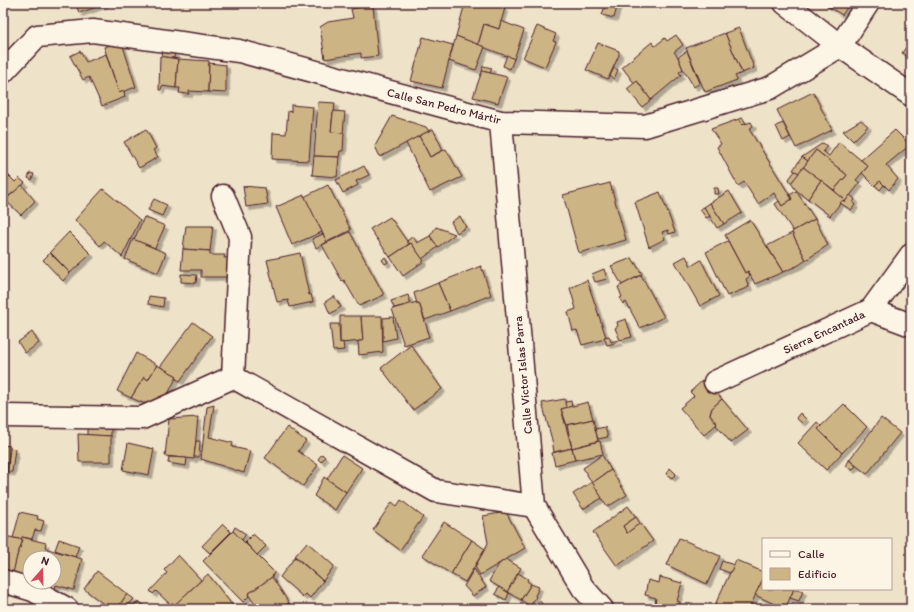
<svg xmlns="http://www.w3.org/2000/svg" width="914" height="612" font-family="Itim,sans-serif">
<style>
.building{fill:#cdb484;stroke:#4a1f2b;filter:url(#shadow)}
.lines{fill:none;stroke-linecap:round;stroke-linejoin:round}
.street-casing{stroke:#4a1f2b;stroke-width:25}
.street{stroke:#fcf5e5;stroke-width:22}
.labels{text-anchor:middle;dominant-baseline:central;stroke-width:3;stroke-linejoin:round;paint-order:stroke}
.street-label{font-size:12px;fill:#4a1f2b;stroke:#fcf5e5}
</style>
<defs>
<filter id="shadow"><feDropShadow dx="3.5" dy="3.5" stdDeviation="0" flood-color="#0004"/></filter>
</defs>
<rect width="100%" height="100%" fill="#eee2c8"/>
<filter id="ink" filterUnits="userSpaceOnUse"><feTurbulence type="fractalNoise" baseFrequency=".025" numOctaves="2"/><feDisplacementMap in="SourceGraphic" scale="8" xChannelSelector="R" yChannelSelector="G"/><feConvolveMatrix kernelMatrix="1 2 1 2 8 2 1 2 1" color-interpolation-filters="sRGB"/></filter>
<g filter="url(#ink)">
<g class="building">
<polygon points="76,3 104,3 105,4 79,13"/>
<polygon points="465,3 490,3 505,8 499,29 484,24 478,45 456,36"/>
<polygon points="606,3 618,3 614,18 602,15"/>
<polygon points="823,3 850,3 842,15"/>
<polygon points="373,5 378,56 361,58 361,53 325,59 320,27 328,22 353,18 351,9"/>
<polygon points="501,21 524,30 514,59 478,45 484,24 499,29"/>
<polygon points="537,26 556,34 553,41 556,42 545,67 523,58"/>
<polygon points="739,28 754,68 742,73 725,33"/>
<polygon points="725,33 742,73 735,76 737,80 705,92 686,48"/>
<polygon points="676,35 683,45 674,52 678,57 683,69 679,72 681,75 651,100 637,81 634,83 622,67 652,42 655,46 665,38 667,41"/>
<polygon points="456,36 485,47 476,70 449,61"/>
<polygon points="423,37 453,45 442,88 411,81"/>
<polygon points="911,40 911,59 902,53"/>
<polygon points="118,43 122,43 136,87 119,93 104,47"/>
<polygon points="598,43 619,51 619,55 608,79 586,70"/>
<polygon points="80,51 86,62 106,54 119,93 124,91 125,97 102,106 89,77 83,80 70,56"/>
<polygon points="163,51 175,53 174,58 162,57"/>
<polygon points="687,51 700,83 694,87 683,69 678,57"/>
<polygon points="507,55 514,59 510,69 503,66"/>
<polygon points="160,56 178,59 176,88 162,86 161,90 159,90"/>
<polygon points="178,59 209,61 208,92 189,91 189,94 179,93 180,88 176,88"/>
<polygon points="209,63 226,65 226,93 208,92"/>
<polygon points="483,66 492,68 490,73 482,71"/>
<polygon points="614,68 618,70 614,79 610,76"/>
<polygon points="482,71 507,77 498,103 473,97"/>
<polygon points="637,81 651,100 642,107 627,89"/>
<polygon points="813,92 832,130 796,148 777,110"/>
<polygon points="318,102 335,103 334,112 333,113 331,132 344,133 343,151 340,151 339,157 314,156"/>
<polygon points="291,105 313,107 309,161 272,159 273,133 286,134 288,111 291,112"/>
<polygon points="334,111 345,112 343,133 331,132 333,113 334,112"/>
<polygon points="392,116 426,127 429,131 380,157 375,146"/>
<polygon points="743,118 746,124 742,125 739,119"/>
<polygon points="739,119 742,125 751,122 753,126 749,129 792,199 782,206 774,193 758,204 744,182 738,186 717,147 721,144 711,129"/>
<polygon points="861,120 868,126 853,141 843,131"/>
<polygon points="783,123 790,137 783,141 776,126"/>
<polygon points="146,129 156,148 153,150 158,157 139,168 124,142"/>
<polygon points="433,129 443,150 430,157 419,136"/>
<polygon points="895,130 910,145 886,165 898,179 889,190 880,181 875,186 862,173 868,166 861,160"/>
<polygon points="419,136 430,157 446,149 462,177 430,192 406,143"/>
<polygon points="839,142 868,166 856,180 860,183 845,202 834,190 847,175 816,150 808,161 802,157 823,143 827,146 823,151 829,156"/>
<polygon points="816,150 847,175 834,190 803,167"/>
<polygon points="314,156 339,157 337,177 312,175"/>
<polygon points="802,157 808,161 799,173 793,170"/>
<polygon points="364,166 369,175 356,181 358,185 343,193 336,180"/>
<polygon points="803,167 821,180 808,199 796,190 791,183"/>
<polygon points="3,170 15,182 19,178 25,183 9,196 3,190"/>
<polygon points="795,171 799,173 791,183 789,179"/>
<polygon points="30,173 34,174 32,180 28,178"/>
<polygon points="821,180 844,199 830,216 808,199"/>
<polygon points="880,181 884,185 880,190 875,185"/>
<polygon points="610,183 626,240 579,253 563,195"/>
<polygon points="22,185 35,201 21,215 5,200"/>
<polygon points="328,185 351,230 327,242 304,197"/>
<polygon points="243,186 265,188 268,204 246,207"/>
<polygon points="714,188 718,188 719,194 714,194"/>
<polygon points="103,189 140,220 122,257 104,241 100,246 75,220"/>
<polygon points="729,191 742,213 724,224 710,203"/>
<polygon points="796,191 815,219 793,231 775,204 779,201 782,206 792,199 790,195"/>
<polygon points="660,192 675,232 669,234 668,230 662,232 665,239 649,247 635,202"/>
<polygon points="304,195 322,232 292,245 276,207"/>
<polygon points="850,195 855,199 853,203 855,205 851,210 840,203 843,200 845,202"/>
<polygon points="154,199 167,205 162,216 148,210"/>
<polygon points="710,203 724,224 717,228 704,207"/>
<polygon points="704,207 710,216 706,218 700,209"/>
<polygon points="460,216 466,227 457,233 451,222"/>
<polygon points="144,217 165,226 155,248 134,240"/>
<polygon points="390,217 409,244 390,257 370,229"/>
<polygon points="815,219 828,245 806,260 792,233 793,231"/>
<polygon points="750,220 783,272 755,284 748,271 745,273 725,235"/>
<polygon points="186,226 213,226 210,251 183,249"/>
<polygon points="436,227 455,234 438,247 430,236"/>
<polygon points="69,232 91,254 70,273 50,252"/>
<polygon points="350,232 384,295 359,306 344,280 342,281 322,245"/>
<polygon points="792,233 806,260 799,265 783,272 767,246"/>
<polygon points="323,234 327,242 316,248 312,239"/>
<polygon points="413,236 417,243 430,236 438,247 422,259 411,243 409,244 407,241"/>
<polygon points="133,239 166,253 158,273 125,259"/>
<polygon points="728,241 745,273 748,271 750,276 746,279 749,287 727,296 706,252"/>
<polygon points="411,243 424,261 403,276 390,257"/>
<polygon points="183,249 210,251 210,255 225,255 224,258 229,257 230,260 228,259 227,271 230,271 230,277 201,277 201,270 181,270"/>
<polygon points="50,253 70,273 63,281 43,260"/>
<polygon points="300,253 309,295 311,294 313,302 290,307 288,300 277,302 267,260"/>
<polygon points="686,256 691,266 701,260 719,296 700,306 675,262"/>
<polygon points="385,257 388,262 385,264 382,260"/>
<polygon points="632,258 642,274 622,285 611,266"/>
<polygon points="481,266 491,295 450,311 438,283"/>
<polygon points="604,269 607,279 595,282 592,274"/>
<polygon points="181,274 197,275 196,283 181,282"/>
<polygon points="641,275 664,317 640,328 626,302 623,304 620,298 622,297 618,287"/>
<polygon points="587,280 606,337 605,339 582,345 577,330 573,331 568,312 576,309 570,288"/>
<polygon points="438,283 450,311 425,320 419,303 417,304 414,293"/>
<polygon points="408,295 411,304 394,308 391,301"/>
<polygon points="149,296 164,298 163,307 148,304"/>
<polygon points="334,296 341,307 330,314 325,302"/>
<polygon points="417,302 417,304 419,303 428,331 427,331 429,337 404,345 392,309"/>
<polygon points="340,316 361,316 363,341 340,343"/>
<polygon points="361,316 382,316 383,352 359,355 358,341 363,341"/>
<polygon points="393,317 396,338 383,341 383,318"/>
<polygon points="626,319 632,337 620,340 615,328 618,326 617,322"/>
<polygon points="193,322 212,336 180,381 176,379 177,376 160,367"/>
<polygon points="330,324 339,324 340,343 343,342 344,350 333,351"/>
<polygon points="32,332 39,343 25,353 18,342"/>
<polygon points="609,336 611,342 618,340 619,342 607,345 604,337"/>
<polygon points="411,345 442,389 413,410 381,368"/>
<polygon points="136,353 157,365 148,380 144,377 131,398 117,391"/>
<polygon points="157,365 177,376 163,404 143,403 131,398 144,377 148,380"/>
<polygon points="704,379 722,399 712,408 710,415 717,424 704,435 680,408 694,396 690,392"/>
<polygon points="565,399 566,408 561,409 572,448 554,452 552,440 542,403"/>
<polygon points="722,399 748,430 731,443 716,425 717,424 710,415 712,408"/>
<polygon points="571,401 572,407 566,408 565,402"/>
<polygon points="588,402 593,419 567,425 561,409"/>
<polygon points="844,404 867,427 842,453 818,429"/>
<polygon points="214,405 209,437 233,443 232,447 250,451 244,473 201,459 207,407"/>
<polygon points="800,413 806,419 802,423 796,418"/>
<polygon points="198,417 194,459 165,456 169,419"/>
<polygon points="881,418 900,433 867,474 849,460"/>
<polygon points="593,419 598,441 572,448 567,425"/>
<polygon points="111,421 111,436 87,435 87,422"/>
<polygon points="817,422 821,426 818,429 842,453 826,470 798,443"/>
<polygon points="287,427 306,441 298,451 318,465 303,486 265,458"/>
<polygon points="605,427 608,437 598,439 595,429"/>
<polygon points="78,434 111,436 111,462 79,462"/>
<polygon points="196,441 200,441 199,457 194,457"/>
<polygon points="600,441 603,454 575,460 572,448"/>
<polygon points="128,443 154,449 149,475 123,470"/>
<polygon points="3,445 10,446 7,472 3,471"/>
<polygon points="10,448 15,449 12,472 7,472"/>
<polygon points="572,448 575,460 555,465 552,453"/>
<polygon points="322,454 325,457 321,462 318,459"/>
<polygon points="342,455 362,468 346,492 327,479"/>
<polygon points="602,455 611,470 592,483 583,468"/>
<polygon points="169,457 187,458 186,466 168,463"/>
<polygon points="849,460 856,466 852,470 846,466"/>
<polygon points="670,468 676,474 672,478 666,474"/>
<polygon points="611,470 627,495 607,507 592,483"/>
<polygon points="324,477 346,492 335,510 314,496"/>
<polygon points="592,482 602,498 583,509 573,494"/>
<polygon points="401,500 423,517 400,550 373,530 392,502 397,506"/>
<polygon points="628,506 636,517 623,526 627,533 640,523 653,541 617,566 593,532"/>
<polygon points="20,512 38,516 37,519 44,521 41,531 35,530 32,539 22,537 21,539 13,538"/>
<polygon points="506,512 525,548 480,575 475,567 488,543 483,516"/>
<polygon points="636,517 640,523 627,533 623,526"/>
<polygon points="444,522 472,540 451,574 422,555"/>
<polygon points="223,524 231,532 210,553 202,546"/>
<polygon points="235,527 246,534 242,540 233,531"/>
<polygon points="233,531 274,572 272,577 248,594 249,596 243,602 203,561"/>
<polygon points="253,534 266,546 257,555 245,542"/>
<polygon points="5,536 23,540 17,556 13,577 3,574 3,543"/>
<polygon points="22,537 46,543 45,547 48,549 46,558 30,558 30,577 13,573 17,556 23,540 21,539"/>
<polygon points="679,538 720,556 707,584 667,565"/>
<polygon points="59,539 79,546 75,557 55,550"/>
<polygon points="472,540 485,549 465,582 451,574"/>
<polygon points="307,542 334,566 323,581 295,556"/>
<polygon points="48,549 82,559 74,590 56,585 54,592 38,582 54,582 54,558 46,558"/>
<polygon points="178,555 201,580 173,607 156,591 153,594 150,591 167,573 164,570"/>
<polygon points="295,557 323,581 310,598 306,594 303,597 280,577"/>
<polygon points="506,559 521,568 507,592 489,581 499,564"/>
<polygon points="736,560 763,572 763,579 749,609 713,609"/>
<polygon points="722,561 734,565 730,573 719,569"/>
<polygon points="474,569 486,587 473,596 464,586"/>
<polygon points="97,571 127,594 117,609 110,609 84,589"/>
<polygon points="518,573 528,579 527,581 531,584 521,600 507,592"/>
<polygon points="208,574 233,606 230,609 170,609"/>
<polygon points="272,577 289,603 280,609 258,609 248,594"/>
<polygon points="660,577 682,583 677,601 680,602 679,609 654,609 656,598 645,595 648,580 659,583"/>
<polygon points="763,579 763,589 794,589 785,609 755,595"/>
<polygon points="531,584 539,587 535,596 536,597 530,606 521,600"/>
<polygon points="499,587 509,593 506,600 495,594"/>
<polygon points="794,589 798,589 803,591 799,601 790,598"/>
<polygon points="127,594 134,599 124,609 117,609"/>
<polygon points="139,601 148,609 132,609"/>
<polygon points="540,601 546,609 530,609"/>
<polygon points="289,603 293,609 280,609"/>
</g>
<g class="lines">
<g class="street-casing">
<g id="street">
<polyline points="785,3 840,46 911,95"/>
<polyline points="3,72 37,36 93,31 239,51 501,122 645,126 770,88 840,46 868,3"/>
<polyline points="501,122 534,506 583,588 602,609"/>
<polyline points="223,196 240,237 233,377"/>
<polyline points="871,310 911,325"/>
<polyline points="715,382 871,310 911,255"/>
<polyline points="4,416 142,418 233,377 436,491 534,506"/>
<polyline points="3,581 33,590 67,609"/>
</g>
</g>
<use href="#street" class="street"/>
</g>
</g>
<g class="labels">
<g class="street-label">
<text transform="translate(444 106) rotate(14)">Calle San Pedro Mártir</text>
<text transform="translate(824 332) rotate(-25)">Sierra Encantada</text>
<text transform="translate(523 375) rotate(-95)">Calle Víctor Islas Parra</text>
</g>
</g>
<rect width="914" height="612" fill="none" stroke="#fcf5e5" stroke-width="16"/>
<rect x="8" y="8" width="898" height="596" fill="none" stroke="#4a1f2b" stroke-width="1.5" filter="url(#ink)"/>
<rect x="762" y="538" width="130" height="52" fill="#fcf5e5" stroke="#b59f9b"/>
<rect x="770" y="551" width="20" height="6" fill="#fcf5e5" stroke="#b59f9b"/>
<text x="798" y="558" font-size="12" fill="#4a1f2b">Calle</text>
<rect x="770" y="568" width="20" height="12" fill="#cdb484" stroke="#b59f9b"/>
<text x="798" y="578" font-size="12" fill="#4a1f2b">Edificio</text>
<g transform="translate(42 570) rotate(20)"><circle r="19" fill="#fcf5e5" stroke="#b59f9b"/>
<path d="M0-3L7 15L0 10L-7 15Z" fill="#d1495b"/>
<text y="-6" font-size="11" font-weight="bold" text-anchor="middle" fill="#4a1f2b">N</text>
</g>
</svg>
